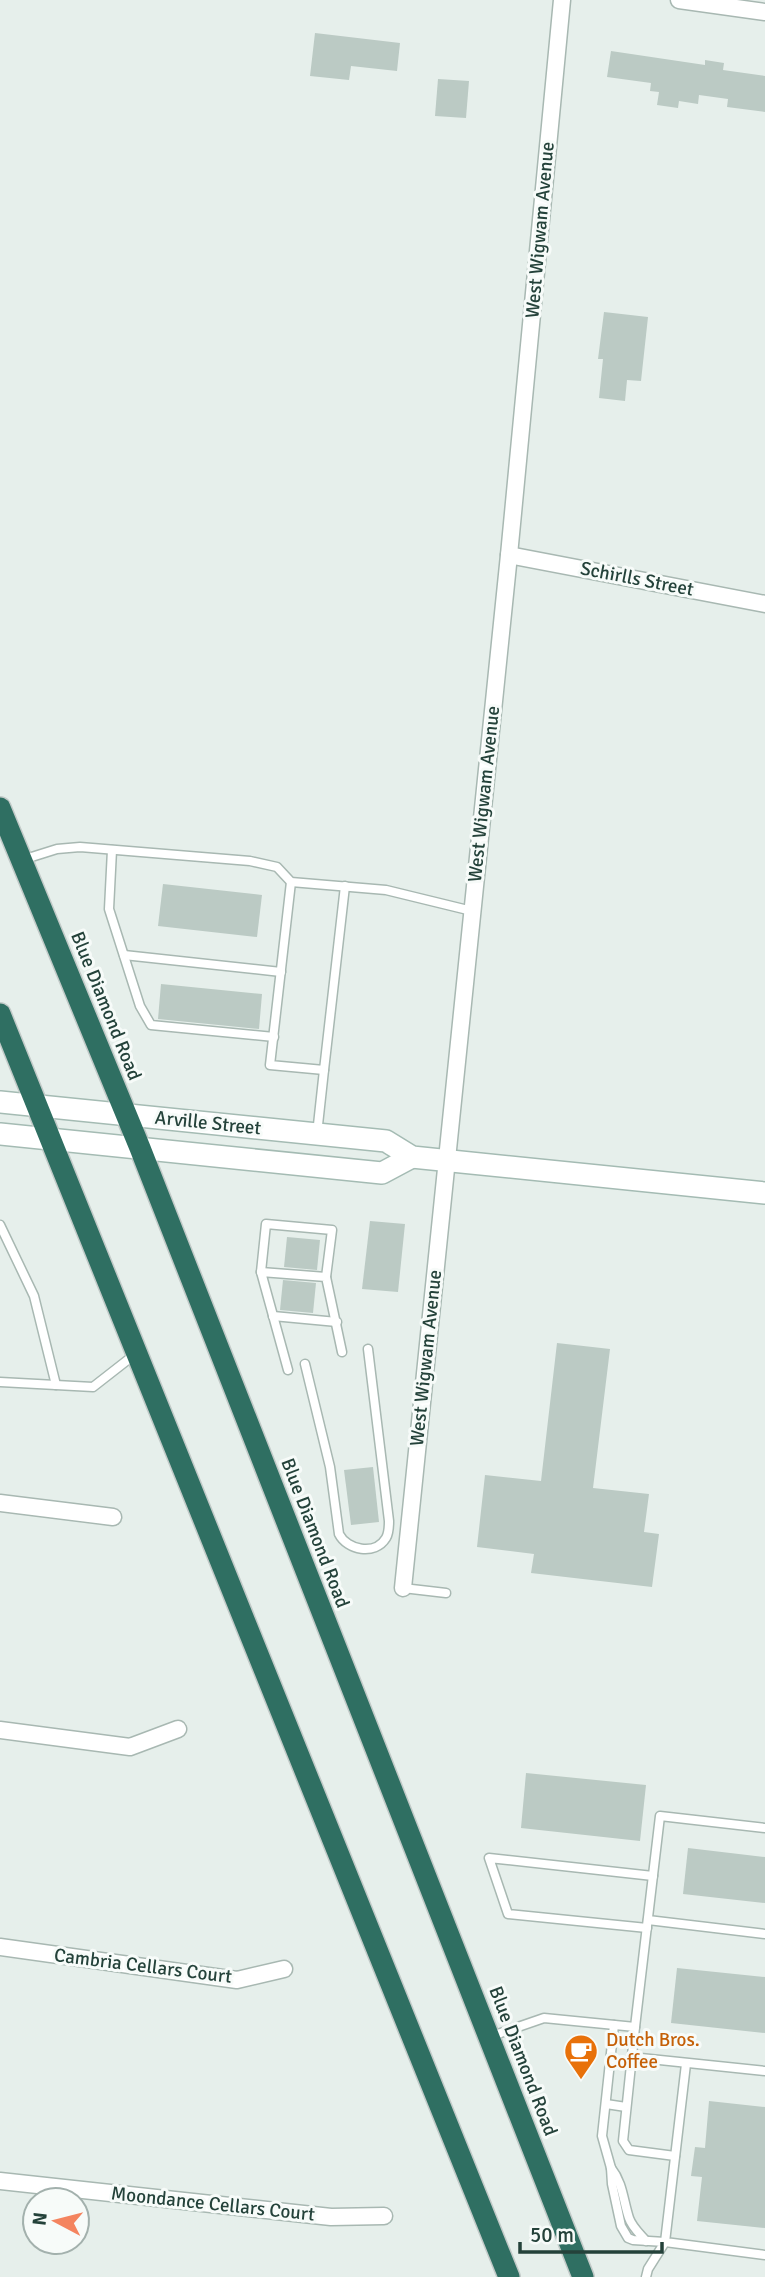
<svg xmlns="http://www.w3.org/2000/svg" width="765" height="2277" font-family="Signika,sans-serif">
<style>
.building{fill:#bbcac4}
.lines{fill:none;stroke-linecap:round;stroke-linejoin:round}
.lane-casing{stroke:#a8b8b2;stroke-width:11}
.street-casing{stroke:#a8b8b2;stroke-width:19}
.secondary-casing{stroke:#a4bbb3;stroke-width:24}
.highway-casing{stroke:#c2cac8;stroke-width:24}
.lane{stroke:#fff;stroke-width:8}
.street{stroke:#fff;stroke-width:16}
.secondary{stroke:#fff;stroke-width:21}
.highway{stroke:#2f6f62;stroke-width:21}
.labels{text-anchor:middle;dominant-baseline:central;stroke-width:6;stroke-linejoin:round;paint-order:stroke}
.street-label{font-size:19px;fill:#24423a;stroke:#f7fbf9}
.food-label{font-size:19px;fill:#c56008;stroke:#f7fbf9;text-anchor:start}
</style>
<rect width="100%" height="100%" fill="#e6efeb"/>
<g class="building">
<polygon points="315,33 400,43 397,71 351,66 349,80 310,76"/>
<polygon points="611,51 705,65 705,60 724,63 723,70 765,76 765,112 727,107 728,99 699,95 698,104 679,101 678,108 657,105 659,92 650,91 651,83 607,77"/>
<polygon points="438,79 469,81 466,118 435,116"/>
<polygon points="604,312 648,317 641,381 627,380 625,401 599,398 603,359 598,359"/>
<polygon points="163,884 262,895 257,937 158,926"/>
<polygon points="161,984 262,994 259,1029 158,1019"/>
<polygon points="370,1221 405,1224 398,1292 362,1289"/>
<polygon points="287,1237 320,1240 317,1270 284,1267"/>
<polygon points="283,1280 316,1283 313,1313 280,1310"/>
<polygon points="557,1343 610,1349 593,1488 649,1494 644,1532 659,1534 652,1587 531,1573 534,1554 477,1547 485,1475 541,1481"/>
<polygon points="373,1467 379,1522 351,1525 344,1470"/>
<polygon points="526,1773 646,1785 640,1841 521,1828"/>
<polygon points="688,1848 765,1857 765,1903 683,1894"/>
<polygon points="677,1968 765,1977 765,2033 671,2023"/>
<polygon points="709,2101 765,2107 765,2228 697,2221 702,2177 691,2176 695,2147 705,2148"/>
</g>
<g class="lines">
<g class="lane-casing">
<g id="lane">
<polyline points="112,850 109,909 140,1006 151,1025 274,1037"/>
<polyline points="22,860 57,849 80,847 250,861 277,867 291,882 386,890 472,911"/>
<polyline points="291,882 270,1065 324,1070 345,886"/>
<polyline points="124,955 281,972"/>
<polyline points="317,1134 324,1070"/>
<polyline points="0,1225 34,1296 56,1385"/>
<polyline points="261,1272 266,1224 332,1230 326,1277"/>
<polyline points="273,1316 337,1322"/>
<path d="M305,1364L330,1467L339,1534C347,1550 375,1556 386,1538C389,1533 389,1526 389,1521L368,1349"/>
<polyline points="288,1370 261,1272 326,1277 342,1352"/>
<polyline points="0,1382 93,1387 134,1355"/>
<polyline points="403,1588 446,1593"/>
<polyline points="648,1920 765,1934"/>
<polyline points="647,1928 508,1914 489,1858 653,1876"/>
<polyline points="614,2025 602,2136 611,2168 612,2184 621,2226 628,2238 633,2240 665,2242 648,2269 646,2277"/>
<polyline points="635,2027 660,1816 765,1828"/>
<polyline points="489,2037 544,2018 635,2027 623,2141 629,2150 675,2156"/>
<polyline points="631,2057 765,2071"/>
<polyline points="686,2064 665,2242 765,2255"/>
<polyline points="606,2104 626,2107"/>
<path d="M611,2168C623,2183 623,2200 629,2218C632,2227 640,2234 646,2241"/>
</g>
</g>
<g class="street-casing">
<g id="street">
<polyline points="679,0 765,12"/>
<polyline points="509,555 765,604"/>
<polyline points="0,1503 113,1517"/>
<polyline points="403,1588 509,555 562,0"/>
<polyline points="0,1730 130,1747 178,1729"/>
<polyline points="0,1947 237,1980 284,1969"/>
<polyline points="0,2181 331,2217 384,2216"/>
</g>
</g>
<g class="secondary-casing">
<g id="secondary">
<polyline points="0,1102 386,1141 412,1157 765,1193"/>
<polyline points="0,1134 382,1173 412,1157"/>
</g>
</g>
<g class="highway-casing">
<g id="highway">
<polyline points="0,808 140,1148 583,2277"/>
<polyline points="0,1014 509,2277"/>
</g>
</g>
<use href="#lane" class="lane"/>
<use href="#street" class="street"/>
<use href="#secondary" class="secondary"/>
<use href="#highway" class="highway"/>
</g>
<defs>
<g id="cafe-pin" transform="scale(1.75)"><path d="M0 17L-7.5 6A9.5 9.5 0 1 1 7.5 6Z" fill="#e8710a" stroke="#f7fbf9"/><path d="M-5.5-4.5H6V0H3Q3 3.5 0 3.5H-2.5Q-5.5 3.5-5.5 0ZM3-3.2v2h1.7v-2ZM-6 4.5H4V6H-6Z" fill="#fff"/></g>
</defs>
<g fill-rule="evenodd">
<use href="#cafe-pin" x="581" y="2051"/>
</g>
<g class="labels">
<g class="street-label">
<text transform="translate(540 230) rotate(-85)">West Wigwam Avenue</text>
<text transform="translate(637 579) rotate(11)">Schirlls Street</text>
<text transform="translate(484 794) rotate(-84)">West Wigwam Avenue</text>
<text transform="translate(106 1006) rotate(68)">Blue Diamond Road</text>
<text transform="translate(208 1123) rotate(6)">Arville Street</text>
<text transform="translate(426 1358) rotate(-84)">West Wigwam Avenue</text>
<text transform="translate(315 1533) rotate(69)">Blue Diamond Road</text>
<text transform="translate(143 1966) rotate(7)">Cambria Cellars Court</text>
<text transform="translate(523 2061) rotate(69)">Blue Diamond Road</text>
<text transform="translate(213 2204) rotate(6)">Moondance Cellars Court</text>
</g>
<g class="food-label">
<text x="606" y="2040">Dutch Bros.<tspan x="606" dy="22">Coffee</tspan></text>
</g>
</g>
<g transform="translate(56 2221) rotate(277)"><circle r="33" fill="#f7fbf9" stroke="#a3b1ad" stroke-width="2"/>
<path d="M0-5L12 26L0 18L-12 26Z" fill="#f4845f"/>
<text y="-10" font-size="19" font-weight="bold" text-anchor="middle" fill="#24423a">N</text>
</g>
<path d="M520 2242v10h142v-10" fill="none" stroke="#24423a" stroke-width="3.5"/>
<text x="530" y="2242" font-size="21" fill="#24423a" stroke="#f7fbf9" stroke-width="5" paint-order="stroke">50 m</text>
</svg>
